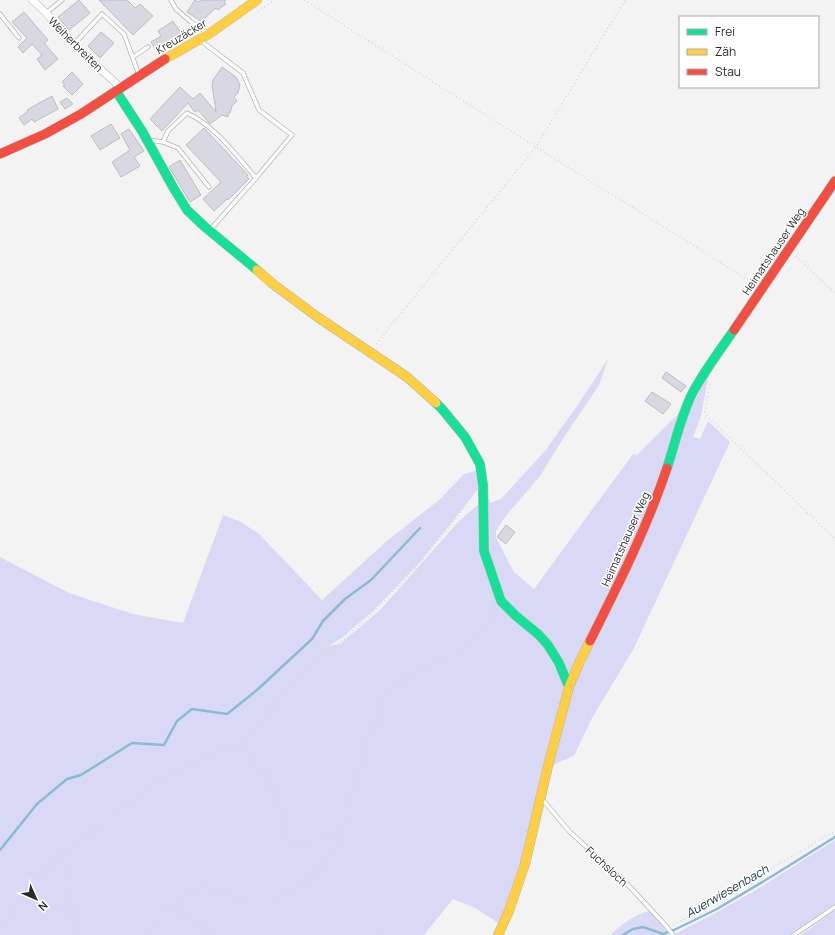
<svg xmlns="http://www.w3.org/2000/svg" width="835" height="935" font-family="Manrope,sans-serif">
<style>
.green{fill:#dad9f5}
.lines{fill:none;stroke-linecap:round;stroke-linejoin:round}
.stream{stroke:#89bcd3;stroke-width:2.5}
.building{fill:#d8d8e3;stroke:#bebebe}
.lane-casing{stroke:#b5b5b6;stroke-width:5}
.street-casing{stroke:#b5b5b6;stroke-width:8}
.fast-casing{stroke:#b5b5b6;stroke-width:10}
.slow-casing{stroke:#b5b5b6;stroke-width:10}
.jam-casing{stroke:#b5b5b6;stroke-width:10}
.path{stroke:#d6d6d6;stroke-width:1.5;stroke-dasharray:1 3;stroke-linecap:butt}
.lane{stroke:#fdfdfd;stroke-width:3.5}
.street{stroke:#fdfdfd;stroke-width:7}
.fast{stroke:#16e098;stroke-width:9}
.slow{stroke:#ffcf43;stroke-width:9}
.jam{stroke:#f24e42;stroke-width:9}
.labels{text-anchor:middle;dominant-baseline:central;stroke-width:3;stroke-linejoin:round;paint-order:stroke}
.street-label{font-size:11px;fill:#2a2a2a;stroke:#fff}
.water-label{font-size:12px;font-style:italic;fill:#113341;stroke:#fff}
</style>
<rect width="100%" height="100%" fill="#f3f3f3"/>
<g class="green">
<polygon points="608,359 599,385 564,437 540,476 505,517 496,531 496,538 514,572 534,589 633,454 637,455 685,407 658,491 574,671 569,673 565,671 539,639 562,678 564,693 523,862 500,924 475,908 453,899 424,935 0,935 0,557 69,593 133,614 183,623 223,515 239,521 259,534 322,600 387,541 439,500 464,474 475,471 479,466 482,484 420,562 374,610 343,637 329,646 340,644 380,610 459,521 488,496 490,503 501,499 545,451 577,406"/>
<polygon points="709,373 701,416 693,437 700,439 708,421 730,442 633,650 592,718 574,756 559,762 551,767 573,686 688,414"/>
<polygon points="835,840 835,904 791,935 676,935 675,934 719,911 761,887"/>
<polygon points="835,910 835,935 801,935"/>
<path d="M649,911L663,926L668,935H610C622,924 634,915 649,911Z"/>
</g>
<g class="lines">
<g class="stream">
<polyline points="0,850 37,804 67,779 81,775 132,743 164,745 177,721 192,709 227,714 257,690 312,639 323,621 345,599 371,580 420,528"/>
<polyline points="623,935 633,929 643,927 663,934 674,930 717,909 774,875 835,837"/>
</g>
</g>
<g class="building">
<polygon points="79,0 90,13 69,30 58,17"/>
<polygon points="99,0 127,0 135,8 140,4 153,16 133,35"/>
<polygon points="195,0 198,2 201,0 226,0 224,2 226,4 218,10 216,8 206,17 202,22 187,12"/>
<polygon points="24,12 48,40 44,43 58,59 45,70 37,59 42,55 32,44 23,53 18,47 27,38 12,22"/>
<polygon points="173,21 182,34 156,50 151,42 161,36 158,31"/>
<polygon points="101,32 114,43 100,58 88,46"/>
<polygon points="222,67 236,77 240,85 238,93 234,97 237,101 232,106 230,113 228,114 228,117 222,115 210,124 198,110 195,112 188,103 162,131 150,119 180,87 193,99 200,93 216,112 212,85 213,80"/>
<polygon points="72,72 83,84 72,95 63,86 65,85 62,82"/>
<polygon points="52,96 58,109 34,122 32,119 24,125 19,118 28,111 27,110"/>
<polygon points="67,98 73,104 65,109 60,102"/>
<polygon points="111,124 120,138 100,150 91,136"/>
<polygon points="204,128 248,175 246,176 249,179 228,200 227,199 214,211 203,199 221,182 186,145"/>
<polygon points="129,129 144,151 134,157 140,166 121,177 112,162 130,150 121,134"/>
<polygon points="180,160 201,195 190,202 169,167"/>
<polygon points="666,372 686,386 681,392 662,378"/>
<polygon points="652,392 671,404 663,414 645,401"/>
<polygon points="506,525 515,532 506,544 497,537"/>
</g>
<g class="lines">
<g class="lane-casing">
<g id="lane">
<polyline points="171,0 176,9 191,22 208,33"/>
<polyline points="46,13 62,0"/>
<polyline points="0,14 19,38"/>
<polyline points="200,40 243,73 259,110 292,135 256,178"/>
<polyline points="74,44 102,14 124,34 139,75"/>
<polyline points="133,57 148,47"/>
<polyline points="150,140 163,142 178,148 209,187"/>
<path d="M163,142L168,131L187,113C215,126 236,155 256,178L210,230"/>
<polyline points="542,799 569,831 630,887 667,927 673,935"/>
<polyline points="794,935 835,907"/>
</g>
</g>
<g class="street-casing">
<path id="street" d="M32,0C47,12 60,29 73,43C89,59 105,73 121,88"/>
</g>
<g class="fast-casing">
<g id="fast">
<polyline points="116,91 142,131 173,187 187,210 205,227 257,270"/>
<polyline points="436,403 442,409 465,437 480,464 483,485 484,551 501,601 516,616 538,634 548,645 559,663 569,687"/>
<path d="M667,468C675,444 681,415 693,392C705,370 720,350 734,330"/>
</g>
</g>
<g class="slow-casing">
<g id="slow">
<polyline points="165,59 209,34 257,0"/>
<polyline points="257,270 273,284 316,316 407,377 436,403"/>
<polyline points="498,935 509,911 525,864 549,762 569,687 580,661 590,641"/>
</g>
</g>
<g class="jam-casing">
<g id="jam">
<polyline points="0,154 45,134 81,114 165,59"/>
<polyline points="734,330 835,181"/>
<path d="M590,641C618,585 647,528 667,468"/>
</g>
</g>
<g class="path">
<polyline points="304,0 536,147 755,284"/>
<polyline points="258,12 274,0"/>
<polyline points="796,256 835,293"/>
<polyline points="376,344 536,147 625,0"/>
<polyline points="710,384 706,404 705,414 835,539"/>
<polyline points="245,741 251,763 266,775 274,792 280,809 281,827 283,833 287,838 296,843 306,845 333,836 342,834"/>
<polyline points="62,855 65,872 64,885 75,912 75,921 81,935"/>
<path d="M22,896C28,897 32,901 37,903C49,906 67,907 74,919"/>
<polyline points="170,907 180,912 212,935"/>
<polyline points="673,925 703,909 835,831"/>
<polyline points="0,927 7,919 28,887 60,856 163,778 184,767 245,741 266,718 287,689 309,664 342,641 377,609 420,563 473,497"/>
<polyline points="150,935 162,912 187,892 201,887 214,889 247,900 269,900 286,895 315,874 339,844 344,824 347,804 363,763 367,739 376,724 382,700 393,686 451,655 473,641 487,624 493,607"/>
<polyline points="378,935 388,919"/>
</g>
<use href="#lane" class="lane"/>
<use href="#street" class="street"/>
<use href="#fast" class="fast"/>
<use href="#slow" class="slow"/>
<use href="#jam" class="jam"/>
</g>
<g class="labels">
<g class="street-label">
<text transform="translate(181 36) rotate(-31)">Kreuzäcker</text>
<text transform="translate(76 44) rotate(45)">Weiherbreiten</text>
<text transform="translate(773 251) rotate(-56)">Heimatshauser Weg</text>
<text transform="translate(625 539) rotate(-66)">Heimatshauser Weg</text>
<text transform="translate(607 866) rotate(43)">Fuchsloch</text>
</g>
<g class="water-label">
<text transform="translate(727 891) rotate(-30)">Auerwiesenbach</text>
</g>
</g>
<rect x="679" y="16" width="140" height="72" fill="#ffffff" stroke="#aaaaaa"/>
<rect x="687" y="29" width="20" height="6" fill="#16e098" stroke="#aaaaaa"/>
<text x="715" y="36" font-size="12" fill="#2a2a2a">Frei</text>
<rect x="687" y="49" width="20" height="6" fill="#ffcf43" stroke="#aaaaaa"/>
<text x="715" y="56" font-size="12" fill="#2a2a2a">Zäh</text>
<rect x="687" y="69" width="20" height="6" fill="#f24e42" stroke="#aaaaaa"/>
<text x="715" y="76" font-size="12" fill="#2a2a2a">Stau</text>
<g transform="translate(36 899) rotate(135)" stroke="#ffffff" stroke-width="3" paint-order="stroke">
<path d="M0-3L7 15L0 10L-7 15Z" fill="#2a2a2a"/>
<text y="-6" font-size="11" font-weight="bold" text-anchor="middle" fill="#2a2a2a">N</text>
</g>
</svg>
